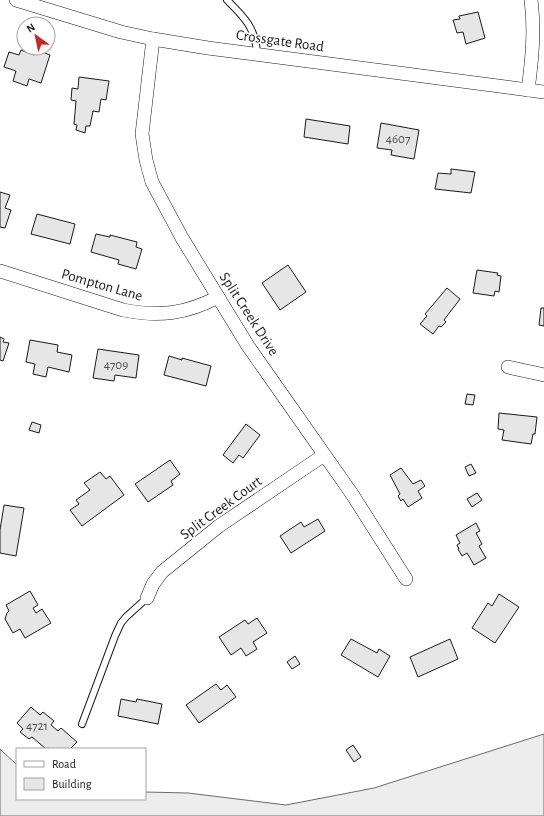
<svg xmlns="http://www.w3.org/2000/svg" width="544" height="816" font-family="'Alegreya Sans',sans-serif">
<style>
.built{fill:#ededed;stroke:#6a6a6a}
.building{fill:#e6e6e6;stroke:#1a1a1a}
.lines{fill:none;stroke-linecap:round;stroke-linejoin:round}
.lane-casing{stroke:#1a1a1a;stroke-width:8}
.street-casing{stroke:#1a1a1a;stroke-width:14}
.lane{stroke:#fff;stroke-width:6}
.street{stroke:#fff;stroke-width:13}
.labels{text-anchor:middle;dominant-baseline:central;stroke-width:3;stroke-linejoin:round;paint-order:stroke}
.number-label{font-size:13px;fill:#4d4d4d}
.street-label{font-size:15px;fill:#1a1a1a;stroke:#fff}
</style>
<rect width="100%" height="100%" fill="#fff"/>
<polygon class="built" points="544,734 544,816 0,816 0,749 17,765 17,799 145,799 145,792 188,793 286,805 374,788"/>
<g class="building">
<polygon points="478,12 485,38 466,44 463,32 457,33 453,20 460,19 459,16"/>
<polygon points="21,50 34,55 35,53 39,54 40,51 50,55 41,83 29,79 27,86 13,81 16,71 4,67 9,52 19,55"/>
<polygon points="79,77 109,81 106,100 101,99 99,112 93,111 90,126 86,126 85,133 76,130 77,125 74,124 76,101 71,100 72,88 78,89"/>
<polygon points="306,119 350,126 348,144 304,137"/>
<polygon points="381,123 419,130 414,159 391,155 392,150 377,148"/>
<polygon points="451,169 475,172 471,193 435,189 438,173 451,174"/>
<polygon points="0,192 10,195 5,208 11,210 5,228 0,227"/>
<polygon points="37,214 75,224 70,244 31,234"/>
<polygon points="96,234 110,237 110,235 137,242 136,247 142,249 136,269 118,264 119,260 91,252"/>
<polygon points="288,265 306,292 280,310 262,283"/>
<polygon points="477,270 498,273 497,275 501,276 499,292 495,291 494,296 473,293"/>
<polygon points="447,288 460,299 444,320 446,322 441,327 439,326 433,334 420,324 427,316 425,314"/>
<polygon points="541,308 544,308 544,326 539,325"/>
<polygon points="0,337 4,339 3,342 9,343 3,361 0,360"/>
<polygon points="30,340 58,345 57,352 72,355 69,372 48,367 46,377 33,374 35,364 26,362"/>
<polygon points="98,349 139,355 136,378 115,375 114,381 93,378"/>
<polygon points="169,356 182,360 182,358 211,366 206,386 164,375"/>
<polygon points="467,394 475,395 473,405 465,404"/>
<polygon points="499,413 537,417 535,434 533,434 531,444 502,440 504,430 498,429"/>
<polygon points="32,422 41,425 39,433 29,430"/>
<polygon points="246,424 260,435 243,458 239,455 233,463 223,455"/>
<polygon points="170,460 180,474 171,481 173,485 148,502 135,484"/>
<polygon points="471,464 476,473 469,476 465,467"/>
<polygon points="401,468 413,484 421,480 425,486 418,491 422,498 408,507 403,499 401,501 398,496 400,494 390,475"/>
<polygon points="100,472 106,479 110,476 124,495 82,526 70,510 79,504 76,500 90,490 84,483"/>
<polygon points="477,493 482,500 472,507 467,499"/>
<polygon points="4,505 24,508 16,556 0,553 0,530"/>
<polygon points="318,519 325,531 291,553 280,536 301,522 304,527"/>
<polygon points="476,523 480,531 476,533 482,544 479,546 486,558 474,565 467,553 462,556 458,549 459,549 457,545 460,543 456,535"/>
<polygon points="30,591 38,605 33,608 36,613 42,609 51,623 25,638 20,629 13,633 5,619 7,613 9,611 6,605"/>
<polygon points="499,594 519,607 495,643 472,628 488,603 492,606"/>
<polygon points="257,618 267,633 253,642 257,649 246,656 241,648 231,655 219,637 245,620 248,624"/>
<polygon points="351,639 377,653 379,649 390,656 378,677 341,655"/>
<polygon points="450,639 458,659 418,677 410,657"/>
<polygon points="295,656 300,664 292,669 287,662"/>
<polygon points="216,684 221,690 227,685 236,697 199,723 186,705"/>
<polygon points="121,699 136,702 137,699 162,704 158,724 118,716"/>
<polygon points="31,707 40,715 43,712 54,721 51,725 58,731 61,728 77,742 70,749 50,749 48,748 46,749 32,737 29,739 20,732 23,729 17,723"/>
<polygon points="353,745 361,757 354,762 346,750"/>
</g>
<g class="lines">
<g class="lane-casing">
<g id="lane">
<path d="M227,0C244,17 256,28 257,54"/>
<polyline points="82,724 115,636 121,623 126,617 147,598"/>
</g>
</g>
<g class="street-casing">
<g id="street">
<polyline points="16,0 121,32 153,39 208,48 544,92"/>
<polyline points="153,39 142,134 146,160 152,182 182,238 248,346 352,494 406,579"/>
<path d="M528,90C532,60 535,30 531,0"/>
<path d="M0,271L123,310C159,317 186,314 218,297"/>
<polyline points="508,367 544,375"/>
<polyline points="147,598 153,584 162,572 219,526 324,455"/>
</g>
</g>
<use href="#lane" class="lane"/>
<use href="#street" class="street"/>
</g>
<g class="labels">
<g class="number-label">
<text x="398" y="139">4607</text>
<text x="116" y="365">4709</text>
<text x="37" y="726">4721</text>
</g>
<g class="street-label">
<text transform="translate(280 41) rotate(8)">Crossgate Road</text>
<text transform="translate(102 285) rotate(16)">Pompton Lane</text>
<text transform="translate(249 314) rotate(57)">Split Creek Drive</text>
<text transform="translate(221 508) rotate(-36)">Split Creek Court</text>
</g>
</g>
<rect x="16" y="748" width="130" height="52" fill="#ffffff" stroke="#a3a3a3"/>
<rect x="24" y="761" width="20" height="6" fill="#ffffff" stroke="#a3a3a3"/>
<text x="52" y="768" font-size="12" fill="#1a1a1a">Road</text>
<rect x="24" y="778" width="20" height="12" fill="#e6e6e6" stroke="#a3a3a3"/>
<text x="52" y="788" font-size="12" fill="#1a1a1a">Building</text>
<g transform="translate(36 36) rotate(327)"><circle r="19" fill="#ffffff" stroke="#a3a3a3"/>
<path d="M0-3L7 15L0 10L-7 15Z" fill="#c62828"/>
<text y="-6" font-size="11" font-weight="bold" text-anchor="middle" fill="#1a1a1a">N</text>
</g>
</svg>
